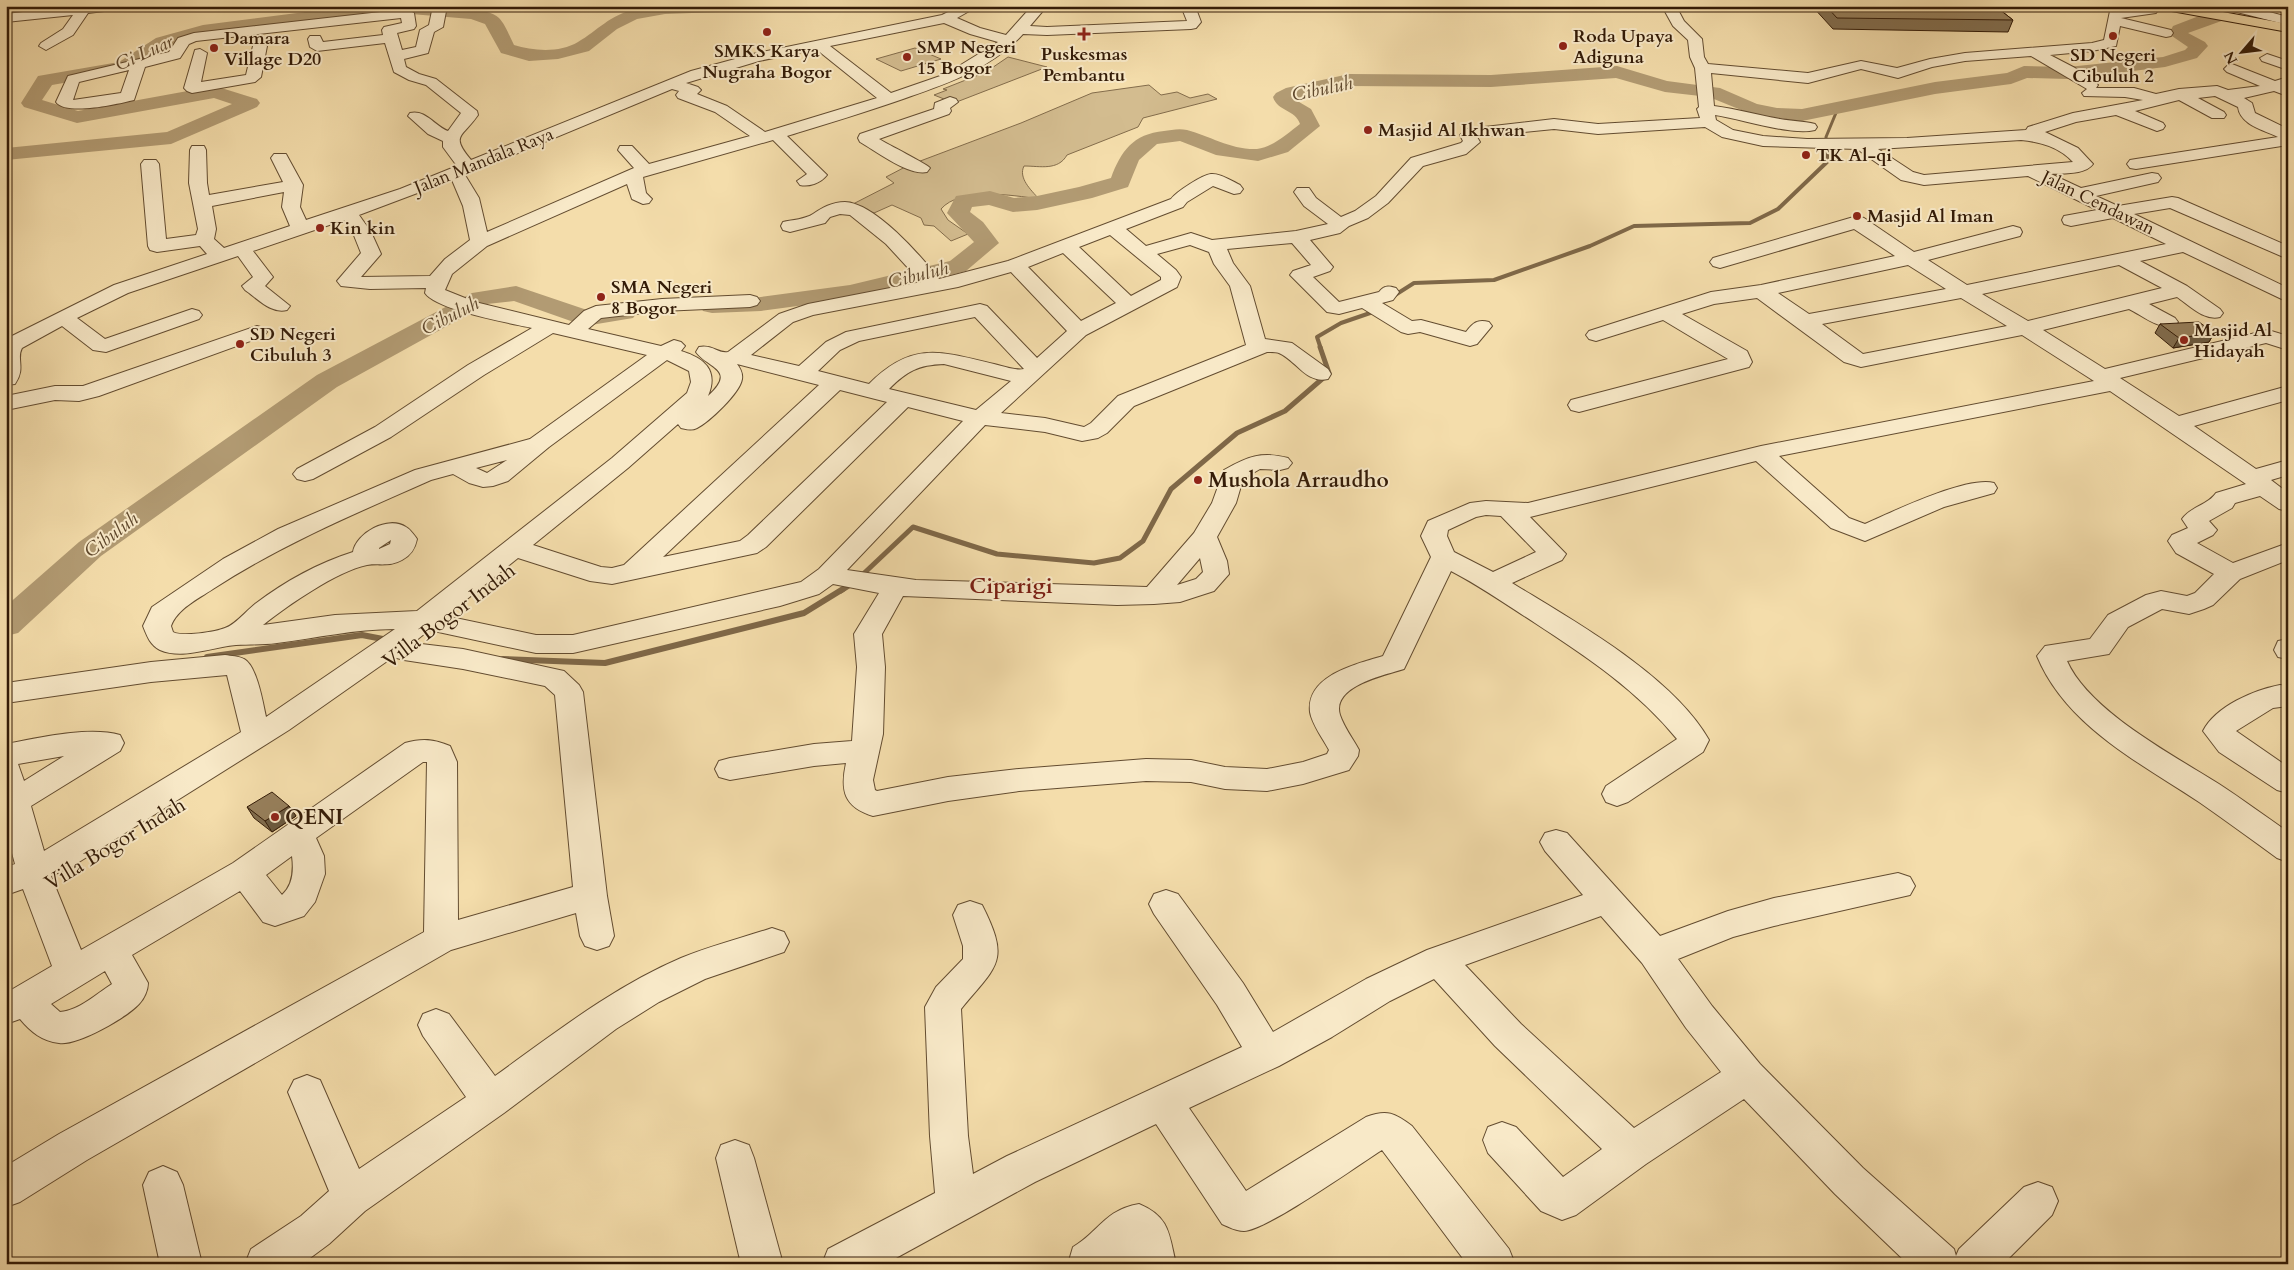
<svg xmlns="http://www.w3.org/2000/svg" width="2294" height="1270" font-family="Cardo,serif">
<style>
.green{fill:#d3bc8f;stroke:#836c4b}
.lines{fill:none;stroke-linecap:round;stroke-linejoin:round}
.stream-far3{stroke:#7f6848;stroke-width:3}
.stream-far2{stroke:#7f6848;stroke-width:4}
.stream-far1{stroke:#7f6848;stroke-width:5}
.stream{stroke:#7f6848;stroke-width:6}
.river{fill:#b29b73;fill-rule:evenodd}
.minor-casing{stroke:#634c30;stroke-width:2}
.highway-casing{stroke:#331b07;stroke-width:2}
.minor{fill:#f8e9c8;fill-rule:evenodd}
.highway{fill:#f4ddab;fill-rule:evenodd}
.wall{fill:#826e4f;stroke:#331b07}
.shaded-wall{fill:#6a5a40;stroke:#331b07}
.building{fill:#97805c;stroke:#331b07}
.poi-dot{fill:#8f2418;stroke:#f8e9c8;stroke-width:2}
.labels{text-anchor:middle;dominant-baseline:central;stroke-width:4;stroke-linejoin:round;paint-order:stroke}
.far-poi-label{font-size:18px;font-weight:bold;fill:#331b07;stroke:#f8e9c8;text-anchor:start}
.far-street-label{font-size:18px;fill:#331b07;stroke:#f8e9c8}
.far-water-label{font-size:19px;font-style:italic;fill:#5f482d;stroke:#f8e9c8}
.poi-label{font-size:21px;font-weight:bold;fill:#331b07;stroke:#f8e9c8;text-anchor:start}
.street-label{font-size:21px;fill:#331b07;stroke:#f8e9c8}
.neighbourhood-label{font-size:22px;font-weight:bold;fill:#7a1f14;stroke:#f8e9c8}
</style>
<rect width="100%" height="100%" fill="#f4ddab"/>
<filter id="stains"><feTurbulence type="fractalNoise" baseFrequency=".004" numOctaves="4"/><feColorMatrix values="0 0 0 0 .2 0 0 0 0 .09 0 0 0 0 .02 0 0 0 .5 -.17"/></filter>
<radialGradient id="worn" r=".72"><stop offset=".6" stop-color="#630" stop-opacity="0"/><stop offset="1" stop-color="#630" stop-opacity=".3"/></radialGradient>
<g class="green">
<polygon points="915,48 941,59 901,71 876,59"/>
<polygon points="1008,57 1047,67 954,103 934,95 947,90 943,89 986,72"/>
<path d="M1149,85L1161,95L1177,92L1190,98L1208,94L1217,99L1143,118L1138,127L1067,155C1058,171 1040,166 1024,166C1018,178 1031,190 1039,199C1012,195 960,187 941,209L948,220L968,234L951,241L934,226L924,225L921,218L892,205L874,213L853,204L894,183L886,177L907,166L1021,123L1092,93Z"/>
</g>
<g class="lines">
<polyline class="stream-far3" points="1827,155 1826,137 1838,108"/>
<g class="stream-far2">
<polyline points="1392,297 1414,283 1494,280 1590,246 1634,226 1750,223 1778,209 1827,162 1827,154"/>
<polyline points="1321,349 1317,337 1341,323 1373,312"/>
</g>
<g class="stream-far1">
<polyline points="859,578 913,527 997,554 1094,563 1120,558 1143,541 1171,489 1237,433 1285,411 1329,373 1320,347"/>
<polyline points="841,591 852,584"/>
</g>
<g class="stream">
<polyline points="207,657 362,635 388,640"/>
<polyline points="503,659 605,663 804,613 843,589"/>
</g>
<g class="river">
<path d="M352,6C381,6 480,0 499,18C505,24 510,37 514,45C533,51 560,53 578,42C597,31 611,14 634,10C672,2 714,6 753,6L751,10L745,11L665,14L637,19L617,29L589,51L558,59L529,61L501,53L485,24L471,19L387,12L205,35L168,46L131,71L52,85L42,100L78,111L215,86L257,99L260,103L257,107L171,144L6,160V148L167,132L232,104L214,98L77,123L24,107L21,103L38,76L119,62L156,38L203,25Z"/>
<path d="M2225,6H2246L2227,19L2188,33L2205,42L2208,46L2197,58L2165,67L2068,79L2027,78L2011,84L1935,94L1802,121L1777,120L1751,114L1709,97L1665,92L1616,78L1491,87L1349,86L1294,99L1311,109L1320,126L1288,152L1258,161L1216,155L1180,141L1157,144L1139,160L1128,187L1092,198L1037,210L1013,212L989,205L972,207L970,212L983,222L999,243L966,271L895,289L850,299L761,311L712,313L703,311L700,306L703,301L761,297L850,285L950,261L974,242L947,213L956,196L990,191L1014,198L1037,196L1079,187L1111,178C1121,151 1133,134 1164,131C1171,130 1179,128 1187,130C1210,136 1231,150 1257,149C1273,147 1287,134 1300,124C1296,110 1277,111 1273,97L1276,93L1286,88L1349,74L1491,75L1617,66L1667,81L1720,88L1757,104L1777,108L1802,109L1935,82L2007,73L2024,66L2068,67L2163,57L2185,50L2188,47L2169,34L2173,26Z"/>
<polygon points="516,286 587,310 624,305 633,308 637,313 633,318 585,326 514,301 487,304 337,387 101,556 18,633 6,636 6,606 79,542 317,375 472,293"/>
</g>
<g class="minor-casing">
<g id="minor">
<polygon points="73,6 119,6 112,10 88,13 73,35 46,50 39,46 41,43 63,29 73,15 6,22 6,14"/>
<polygon points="229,6 243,6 243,7 236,11 231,10"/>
<path d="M433,6H447L443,27L434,32L428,53L404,59L406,67L419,74L436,79L477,111L478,115C462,138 450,135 471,160L691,71L757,53L942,15L960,6H978L957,18L980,28L1006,35L1032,6H1047L1030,26L1047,27L1187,21L1181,6H1195L1201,22L1196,28L1191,29L1047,35L1023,34C991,69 946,84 903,99C866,112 826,124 787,136L827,175C821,183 809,187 800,185L797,181L807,174L773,140L643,177L646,193L652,199L649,203L643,204L632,199L627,184L487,246L452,274L445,290L475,302L569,325L584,311L596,306L662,299L750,295L757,297L760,301L757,305L750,307L662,311L601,318L588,329L661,346L674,340L681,342L685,346L681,351C704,358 719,370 708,396C738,369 707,368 696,352L699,347C713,344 718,354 728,352L779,314L808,304L921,282L886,244L850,215L840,214L830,217L825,223L790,232L783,230L781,226L783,222C792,220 806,219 813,214C822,208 832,202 845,202C875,203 921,256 939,279L1008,261L1171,199C1176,192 1202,175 1211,174C1220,173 1232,181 1240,185L1243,189L1240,193L1234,194L1213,186L1187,202L1183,207L1126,229L1146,246L1191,233L1212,240L1296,231L1328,224L1304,206L1294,192L1297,188H1309L1316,198L1341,217L1355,211L1376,196L1411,158L1461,143L1463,141L1460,135L1467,129L1554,119L1598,124L1700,118L1697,109L1699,107L1695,68L1690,57L1688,40L1673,26L1662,6H1676L1684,21L1702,39L1704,57L1708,64L1808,73L1861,61L1897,68L1930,59L1965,53L2092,43L2104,40L2110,11L2133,8L2132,6L2156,7L2158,10L2156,13L2121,18L2171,30L2173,33L2171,36L2166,37L2120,26L2116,46L2092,51L2050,55L2075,68L2095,82L2098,85L2096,88H2134L2156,94L2179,89L2217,86L2228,90L2260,86L2227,72L2224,69L2227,66L2232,64L2275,81L2288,77L2287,92L2282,94L2274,91L2244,98L2252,103L2255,113L2288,129V145L2136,169L2130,168L2127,164L2130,160L2136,159L2278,137C2264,130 2240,125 2238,107L2215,96L2198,98L2224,112L2226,115L2224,118H2212L2179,100L2135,111L2163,123L2165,126L2163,129L2157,131L2116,115L2076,122L2045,132L2078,148L2093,164C2085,175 2064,173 2051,174L2081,188L2152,173L2158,174L2161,178L2158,182L2096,196L2118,206L2172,197L2178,198L2288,246V259L2170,208L2134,214L2288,288V302L2183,252L2140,261L2187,286L2220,309L2223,313L2220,317C2204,321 2190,306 2177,297L2149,304L2175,318L2178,322L2175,326C2159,330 2143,316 2129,309L2043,330L2105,369L2268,330L2288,336V350L2266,343L2120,378L2179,416L2288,386V400L2194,426L2256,469L2288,460V475L2271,480L2288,493V511L2279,509L2260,496L2235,503L2232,508L2209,521L2217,530L2213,535L2197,543L2233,563L2288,543V560L2240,579L2213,605L2204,609L2189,614L2162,609L2128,627L2109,654L2067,661C2089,711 2173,755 2219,784C2242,799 2265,816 2288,832V862L2277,858C2251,839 2225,820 2199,802C2139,762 2066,726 2037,656L2045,646L2090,639L2108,615L2146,595L2161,591L2187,596L2195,593L2214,574L2176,553L2168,541L2172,535L2188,528L2182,519C2190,507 2208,505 2216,493L2246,484L2110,391L1779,456L1849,518L1865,524C1892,512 1966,476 1994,483L1997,488L1994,493L1944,507L1865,541L1831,528L1756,461L1530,517L1566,554L1562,560L1512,583C1574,621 1673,676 1709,740L1703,752L1628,802L1617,806L1606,802L1602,794L1606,786L1677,739C1638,691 1587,657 1535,623C1507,605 1480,586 1451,571L1404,669C1385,675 1331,686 1340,715C1344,727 1353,739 1359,750L1358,756L1349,770L1303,784L1267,791L1225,789L1191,782L1146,781L1019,791L948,801L873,816C844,807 840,791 846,763L814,766L730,780L719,777L715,769L719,761L730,758L814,744L852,741L857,667L854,634L879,593L833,584L819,594L780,606L573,653H536L429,630L413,643L463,649L564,671L579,685L583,692L607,896L614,936L609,946L597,950L585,946L580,936L576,913L451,950L87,1160L20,1202L6,1207V1166L59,1134L424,932L427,762H423L316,838L324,856L325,874L315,902L304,916L275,926L263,922L240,891L132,955L148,983C148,990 144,999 139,1004C126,1018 77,1046 59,1043C42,1041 31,1032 20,1019L6,1024V993L52,966L23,889L6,895V867L15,864L6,831V744C38,738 89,726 120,735L124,743L120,751L31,806L44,851L241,732L227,675L151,682L6,703V683L151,662L225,655C231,656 239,656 244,659C257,666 263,703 266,717L395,629C355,629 317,638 277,643C264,645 249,644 236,645C212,647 183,660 160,650C150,645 147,636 143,626L152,607L223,559L278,529L415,470L530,439L647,355L553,333L484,375L391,437L313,479L305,481L297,479L293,474L297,469L375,427L468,365L532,328C510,323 436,310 425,293L426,288L370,289L341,286L337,281L361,253L353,233L344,220L253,251L273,277L265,286L290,306L287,310C271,314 258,299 245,290L242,286L253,277L238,256L128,293L77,318L105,339L192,309L199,311L202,315L199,319L106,352L93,350L62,326L22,348C16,359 26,368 15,384L6,385V339L114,285L207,254L200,246L157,252L150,250L148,246L141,164L144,160H156L159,164L166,239L196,235L198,229L189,183L190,150L192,146H204L206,150L207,183L209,195L283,182L271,158L274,154H286L303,185L300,207L306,220L400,189L457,166L443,147V141L428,134L408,116L410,113C425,109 435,126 448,131L461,113L426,85L409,80L394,72L385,43L317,51L310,47L308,39L310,36H320L323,42L383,35L382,30L384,27L402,23L401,18L196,41L189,44L180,58L145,67L134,100C118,104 66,116 56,102L68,76L169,52L178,38L194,33L407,9L414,13L416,26L414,29L397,33L402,50L416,47L420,30L429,25ZM944,23L970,34L998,42L946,74L891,93L830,46ZM816,49L877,98L765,132L727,106L697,94L701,90L698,87L686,83L759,61ZM2031,56L2087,89L2082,93L2084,96L2125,97L2143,100L2073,113L2028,127L2026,130L1907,138L1807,139L1763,136L1733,130L1716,120L1715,115C1742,119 1791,136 1815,130L1817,127L1815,124C1803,121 1791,121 1780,119C1758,115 1737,109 1714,106L1711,73L1808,83L1861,69L1898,78L1932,67L1965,61ZM129,70L121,93L73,100L79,82ZM672,89L679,91L676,95L678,98L715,112L750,136L649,164L632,146H620L618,150L634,168L487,232L479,198L465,175ZM1705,127L1722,137L1763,146L1857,149L1901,180L1924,185L2028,176L2097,210L2064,216L2062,220L2064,224L2071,226L2113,218L2166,244L1967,285L1928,260L2020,236L2022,232L2020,228L2013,226L1914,252L1864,218L1857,216L1713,258L1710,262L1713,266L1720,268L1854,229L1895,256L1761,285L1711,292L1589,331L1586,335L1589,339L1596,341L1663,320L1728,359L1571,400L1568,405L1571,410L1579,412L1749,367L1752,362L1747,351L1682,314L1714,304L1757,298L1844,362L1861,367L2022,335L2094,381L1761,446L1528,503L1486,501L1470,503L1428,521L1421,536L1431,557L1383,656C1357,664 1306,675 1310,712C1312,724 1323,739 1329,750L1327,754L1303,762L1267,769L1225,767L1191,760L1146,759L1019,769L948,777L877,791L875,790L873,780L883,734L885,667L882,634L903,596L1117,605L1154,604L1180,602L1214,591L1229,574L1227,561L1217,537L1236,503L1243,479L1260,469L1280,470L1288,468L1292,463L1288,458C1261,451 1247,457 1224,470L1212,503L1194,533L1147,587L916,580L847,570L985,425L1045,432L1082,441L1098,438L1107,433L1134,406L1267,352C1271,352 1276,352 1279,353C1297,361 1306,384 1328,379L1331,374L1328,369L1292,343L1265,339L1250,286L1233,263L1227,249L1292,243L1311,265L1293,271L1290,275L1327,312L1339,314L1362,308L1401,332L1408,334L1420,332L1470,346L1477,344L1492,326L1489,322C1477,319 1473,323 1466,332L1421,320L1412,321L1382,303L1393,300L1399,292L1396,288C1389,286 1384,285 1379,292L1339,302L1313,277L1330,271L1333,267L1310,240L1340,233L1349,226L1368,218L1388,203L1423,166L1466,154L1480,142L1477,137L1554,129L1598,134ZM2021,140C2041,142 2059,147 2073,162L1924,175L1913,172L1878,149ZM452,180L463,206L470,240L445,259L430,276L361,277L381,254L371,232L359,215ZM284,192L282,207L290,226L224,248L214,239L216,229L212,206ZM1110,235L1161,277V280L1131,296L1079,247ZM1190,245L1209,252L1214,264L1230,286L1246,345L1118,396L1091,423L1084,427L1045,418L1001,413L1086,335L1177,287L1181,277L1176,270L1157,254ZM1063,253L1116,303L1081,321L1028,267ZM1908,265L1946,289L1809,314L1778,293ZM2119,265L2162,288L2028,321L1982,294ZM1011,272L1067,331L1037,358L987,306L980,304L846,332L826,342L799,366L751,355L793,322L813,315L958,287ZM1961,298L2007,326L1863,354L1822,324ZM975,317L1024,369C1016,371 1003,366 994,364C940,351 912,341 869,384L818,371L840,350L859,341ZM667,360L689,371L691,382L687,393L612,458L417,611L335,615L263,625C287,606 337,571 367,565C379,563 390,567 402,560C411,555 415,549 417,539C414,535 411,530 406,527C388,515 356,533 353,552C318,563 284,582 255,604C246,611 235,625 225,628C216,632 181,637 173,632L171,626C177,609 198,599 213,589C282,544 357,513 431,480L453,474L469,483L483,487L493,486L508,481L549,447ZM737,364L819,385L624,565L612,568L601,567L533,545L628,468L678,424L681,428C686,429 691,431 697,428C709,422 740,393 742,379C743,373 740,368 737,364ZM944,364L1011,381L976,410L889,389C907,371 918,365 944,364ZM840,390L887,402L748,535L740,541L663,557ZM908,407L963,421L819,569L801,582L573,635H536L446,616L518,558L590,581L612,584L757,553L766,547ZM507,460L487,473L476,468ZM1486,515L1501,516L1536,552L1493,572L1454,552L1447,536L1448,530L1476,517ZM391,540L390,544L379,549V548ZM1200,558L1203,572L1196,579L1177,585ZM393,657L404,660L463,669L545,686L555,695L573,887L458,920L457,762L450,746C434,739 422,738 405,743L233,863L81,950L51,876L71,867L289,730ZM64,756L24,781L18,764ZM292,856C294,871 293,885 282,895L266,875ZM105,971L112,984C96,994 80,1010 60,1012L51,1004Z"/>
<polygon points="766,6 764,9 753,11 746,7"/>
<polygon points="2223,6 2247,6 2288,17 2288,25 2225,9"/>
<polygon points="260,42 267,46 261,77 255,82 192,93 187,91 184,88 195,50 200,49 207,53 201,82 246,75 253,46"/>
<polygon points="2267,54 2288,61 2288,70 2262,61 2260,58"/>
<path d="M950,97L956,99L958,102L950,108L951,111L949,114L879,139C887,144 927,164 930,168L927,172C908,176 876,151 860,142L858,138L860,134L934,109L935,103Z"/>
<polygon points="257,326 264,328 267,332 264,336 99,396 79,401 55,400 6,410 6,396 55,386 83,386"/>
<polygon points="2288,639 2288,659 2278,657 2274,650 2278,641"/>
<path d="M2280,685L2288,686V706L2273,708L2236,731L2288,767V793L2277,790L2219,752L2203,731C2216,706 2254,690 2280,685Z"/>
<path d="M1556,830L1567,833L1660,936L1728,911L1774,898L1898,873L1910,877L1915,886L1910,895L1774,926L1733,937L1678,959L1712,1006L1760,1064L1863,1168L1954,1249L1956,1256L1959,1249L2024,1187L2038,1182L2052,1187L2058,1201L2052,1215L2003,1264H1908L1835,1194L1744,1099L1646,1164L1576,1215L1562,1220L1541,1211L1488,1153L1483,1140L1488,1127L1502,1122L1516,1127L1563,1177L1602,1149L1495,1046L1434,979L1390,1001L1332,1037L1279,1066L1189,1108L1246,1191L1366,1117C1387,1109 1395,1113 1412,1126L1509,1249L1515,1264H1467L1382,1150C1357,1166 1267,1230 1244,1231C1236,1231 1229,1227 1222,1224L1156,1124L1035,1182L885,1264H822L828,1249L935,1193L930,1136L925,1007L936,987L963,959V946L953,915L958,905L970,901L982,905C1011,962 997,965 961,1009L968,1136L973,1174L1007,1156L1242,1047L1217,1005L1154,914L1149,904L1154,894L1166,890L1178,894L1243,983L1273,1032L1366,979L1427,950L1583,895L1545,851L1540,842L1545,833ZM1601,916L1642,963L1686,1028L1721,1072L1634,1128L1521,1024L1465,965Z"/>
<path d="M772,928L784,932L789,942L784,952L705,979L659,1002L616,1029L504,1113L365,1211L329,1244L302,1264H245L251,1249L301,1216L329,1191L288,1092L294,1080L307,1075L320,1080L359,1169L466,1097L423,1036L418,1025L423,1014L436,1009L449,1014L495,1076C555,1033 613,987 681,958C710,946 742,938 772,928Z"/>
<polygon points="735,1140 749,1145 754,1158 783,1264 741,1264 716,1158 721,1145"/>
<polygon points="163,1166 177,1172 183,1185 202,1264 160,1264 143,1185 149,1172"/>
<path d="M1139,1204C1170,1217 1169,1234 1176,1264H1068L1073,1247C1099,1232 1104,1210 1139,1204Z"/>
</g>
</g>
<g class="highway-casing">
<polygon id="highway" points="2159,6 2190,6 2288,24 2288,32 2166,10"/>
</g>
<use href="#minor" class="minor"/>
<use href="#highway" class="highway"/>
</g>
<g class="wall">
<polygon points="1812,6 1995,6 2013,20 2008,32 1833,29"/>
<polygon points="2160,324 2214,333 2209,342 2173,348 2155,333"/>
<polygon points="289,806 296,816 272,832 254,818 247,807"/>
</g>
<g class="shaded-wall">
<polygon points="2214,333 2209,342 2173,348 2179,338"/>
<polygon points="289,806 296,816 272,832 265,821"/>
</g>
<g class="building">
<polygon points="1826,6 1995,6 2013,20 1837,18"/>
<polygon points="2199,322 2214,333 2179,338 2160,324"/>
<polygon points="272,792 289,806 265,821 247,807"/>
</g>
<g class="poi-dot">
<circle cx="767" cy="32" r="5"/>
<path d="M1081.5 26.5h5v5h5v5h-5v5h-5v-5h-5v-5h5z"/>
<circle cx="2113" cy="36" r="5"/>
<circle cx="1563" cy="46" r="5"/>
<circle cx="214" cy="48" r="5"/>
<circle cx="907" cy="57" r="5"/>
<circle cx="1368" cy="130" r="5"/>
<circle cx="1806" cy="155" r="5"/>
<circle cx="1857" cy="216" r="5"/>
<circle cx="320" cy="228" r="5"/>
<circle cx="601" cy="297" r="5"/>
<circle cx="2184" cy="340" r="5"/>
<circle cx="240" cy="344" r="5"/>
<circle cx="1198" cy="480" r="5"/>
<circle cx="275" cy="817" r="5"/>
</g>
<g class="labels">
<g class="far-poi-label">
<text x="1573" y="36">Roda Upaya<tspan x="1573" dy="21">Adiguna</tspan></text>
<text x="224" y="38">Damara<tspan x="224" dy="21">Village D20</tspan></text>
<text x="917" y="47">SMP Negeri<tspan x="917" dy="21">15 Bogor</tspan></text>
<text x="767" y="51" text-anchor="middle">SMKS Karya<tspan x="767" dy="21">Nugraha Bogor</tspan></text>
<text x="1084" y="54" text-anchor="middle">Puskesmas<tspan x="1084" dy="21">Pembantu</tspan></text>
<text x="2113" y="55" text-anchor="middle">SD Negeri<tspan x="2113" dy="21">Cibuluh 2</tspan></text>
<text x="1378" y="130">Masjid Al Ikhwan</text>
<text x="1816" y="155">TK Al-qi</text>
<text x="1867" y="216">Masjid Al Iman</text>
<text x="330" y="228">Kin kin</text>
<text x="611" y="287">SMA Negeri<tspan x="611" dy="21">8 Bogor</tspan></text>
<text x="2194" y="330">Masjid Al<tspan x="2194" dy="21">Hidayah</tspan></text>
<text x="250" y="334">SD Negeri<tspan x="250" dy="21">Cibuluh 3</tspan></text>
</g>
<g class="far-street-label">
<text transform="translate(484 161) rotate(-22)">Jalan Mandala Raya</text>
<text transform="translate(2098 203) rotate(26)">Jalan Cendawan</text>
</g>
<g class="far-water-label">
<text transform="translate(144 53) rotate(-24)">Ci Luar</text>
<text transform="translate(1322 89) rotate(-12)">Cibuluh</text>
<text transform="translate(918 275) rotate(-14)">Cibuluh</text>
<text transform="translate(450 316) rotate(-27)">Cibuluh</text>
<text transform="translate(111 535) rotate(-37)">Cibuluh</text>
</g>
<g class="poi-label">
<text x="1208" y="480">Mushola Arraudho</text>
<text x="285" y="817">QENI</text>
</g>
<g class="street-label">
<text transform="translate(449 616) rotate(-37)">Villa Bogor Indah</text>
<text transform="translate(115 844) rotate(-31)">Villa Bogor Indah</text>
</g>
<g class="neighbourhood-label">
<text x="1011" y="586">Ciparigi</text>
</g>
</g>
<rect width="2294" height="1270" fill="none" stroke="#f4ddab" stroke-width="25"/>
<rect x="8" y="8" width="2279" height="1255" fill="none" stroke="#331b07" stroke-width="2.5"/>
<rect x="12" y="12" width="2269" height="1245" fill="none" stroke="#331b07"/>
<g transform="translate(2242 52) rotate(242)" stroke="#f8e9c8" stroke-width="4" paint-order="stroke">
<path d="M0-4L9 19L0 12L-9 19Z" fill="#331b07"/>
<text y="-8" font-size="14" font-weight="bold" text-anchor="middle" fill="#331b07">N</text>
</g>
<rect width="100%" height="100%" filter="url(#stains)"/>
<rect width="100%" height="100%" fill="url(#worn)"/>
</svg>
